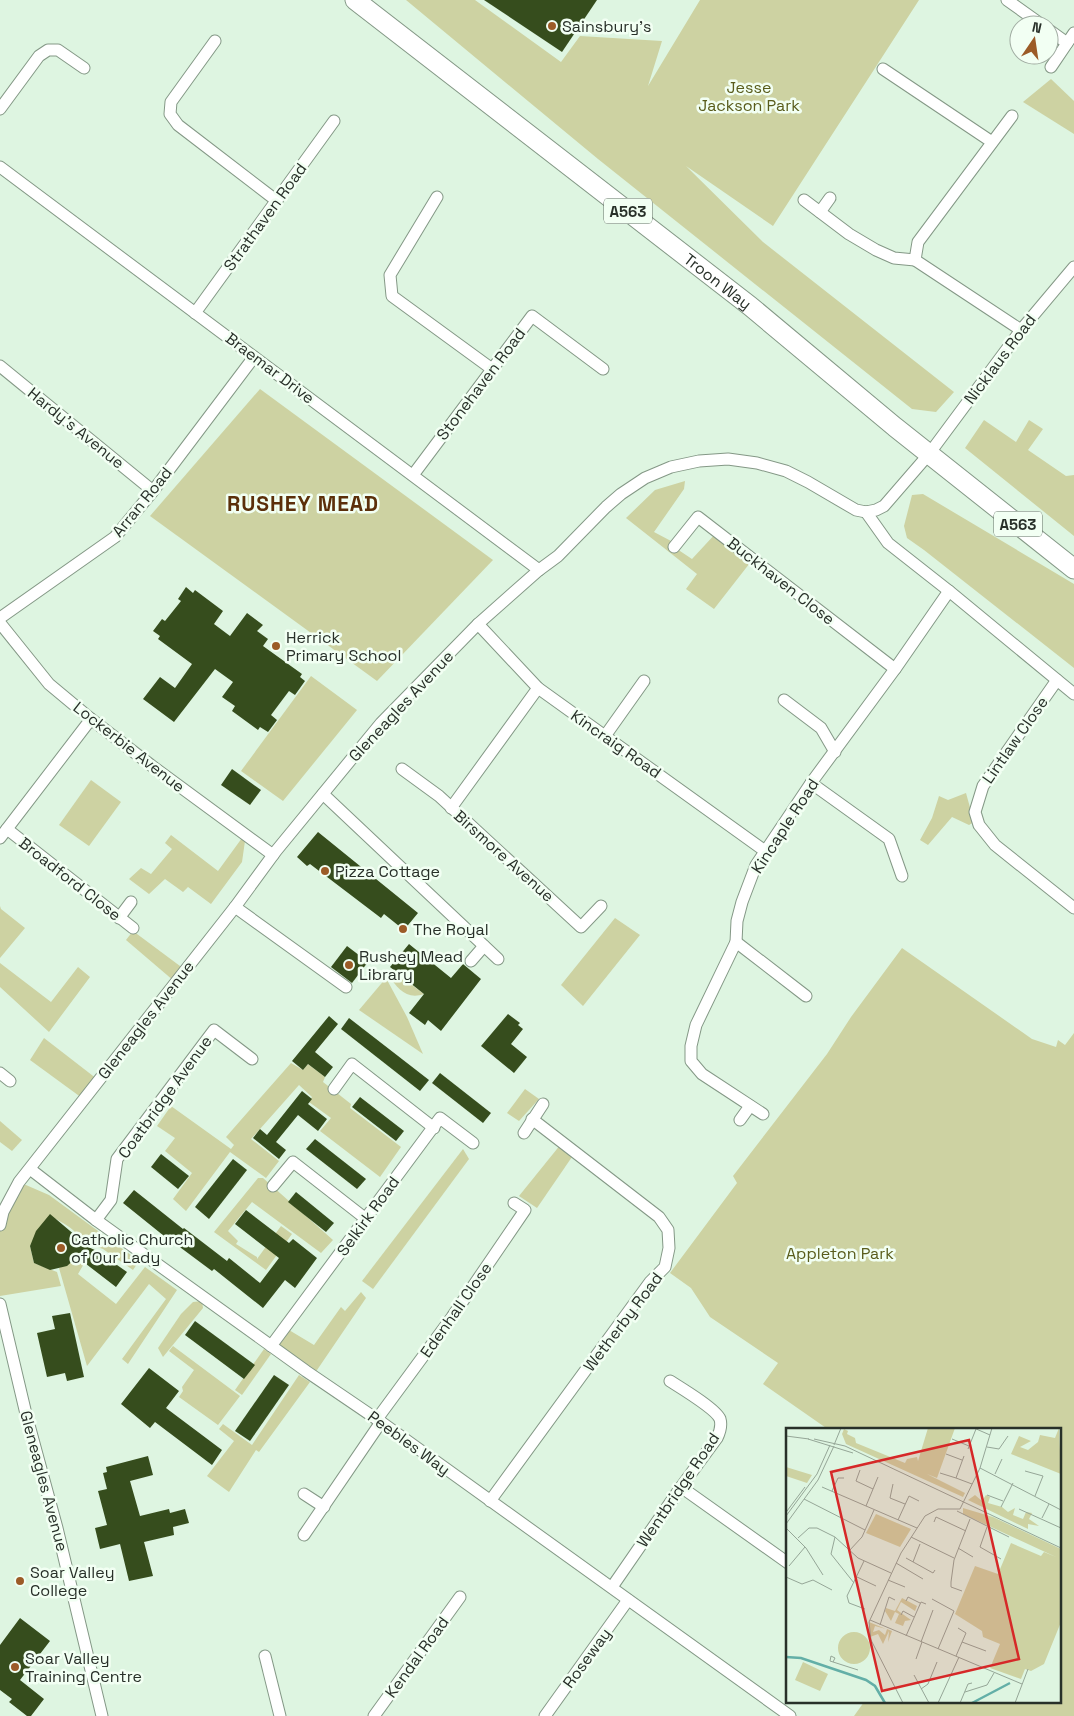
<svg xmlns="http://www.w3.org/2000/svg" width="1074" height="1716" font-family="'Space Grotesk',sans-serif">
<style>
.green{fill:#cdd2a2}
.building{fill:#364d1d}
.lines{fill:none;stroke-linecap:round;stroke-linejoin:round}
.minor-casing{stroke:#849886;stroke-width:13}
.trunk-casing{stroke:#849886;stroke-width:21}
.minor{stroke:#fff;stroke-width:11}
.trunk{stroke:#fff;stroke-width:19}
.poi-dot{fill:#9c5b27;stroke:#f2fff3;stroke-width:2}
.labels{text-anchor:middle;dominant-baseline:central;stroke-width:5;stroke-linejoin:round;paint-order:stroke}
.shield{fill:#f2fff3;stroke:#656e66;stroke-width:1}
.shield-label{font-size:15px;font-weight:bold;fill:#283029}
.poi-label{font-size:16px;fill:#283029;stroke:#f2fff3;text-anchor:start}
.park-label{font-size:16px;fill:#595c1b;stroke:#f2fff3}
.street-label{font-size:16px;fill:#283029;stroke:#f2fff3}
.district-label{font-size:21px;font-weight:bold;letter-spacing:1px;fill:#5b2f0a;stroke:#f2fff3}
.inset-river{fill:none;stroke:#63afa7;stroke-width:2.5}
.inset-road{fill:none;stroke:#95a697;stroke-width:1}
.view{fill:#d62828;fill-opacity:0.15;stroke:#d62828;stroke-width:2.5}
.inset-edge{fill:none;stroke:#283029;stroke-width:2.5}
</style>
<rect width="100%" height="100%" fill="#def5e1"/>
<g class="green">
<polygon points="406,0 475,0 561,62 580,36 662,41 648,86 700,0 919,0 773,226 686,166 763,242 954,392 936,412 912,409 598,159"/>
<polygon points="1051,79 1074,101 1074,134 1023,102"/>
<polygon points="260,389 493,560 377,681 150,516"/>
<polygon points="984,420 1016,442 1029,420 1043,429 1028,450 1066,476 1074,475 1074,536 965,448"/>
<polygon points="685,481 684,489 654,532 671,541 672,553 674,547 692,559 717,532 753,559 714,609 686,589 697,574 626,518 655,490"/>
<polygon points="923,494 1074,584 1074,668 924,550 907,538 904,526 912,495"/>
<polygon points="311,676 357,710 283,801 241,771"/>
<polygon points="91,780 121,802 89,846 59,825"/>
<polygon points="966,793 974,822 969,825 952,817 928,845 920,840 932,818 939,796 948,800"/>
<polygon points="171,835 218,871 242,838 245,841 242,862 211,904 188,887 183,892 165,879 149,894 129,879 141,868 151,874 172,849 165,843"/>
<polygon points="0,906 1,909 25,928 0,958"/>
<polygon points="615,918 640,935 583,1006 561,985"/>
<polygon points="133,931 184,969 174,981 126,940"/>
<polygon points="902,948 1032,1039 1056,1047 1058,1040 1065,1045 1074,1033 1074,1716 854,1716 864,1702 1060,1702 1060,1430 829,1430 763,1384 778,1363 710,1317 691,1288 670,1273 737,1183 733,1176 827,1054 851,1017"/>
<polygon points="0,963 51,1002 78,967 90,977 49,1032 0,987"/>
<path d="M393,971L424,994C407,1000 397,989 389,975Z"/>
<polygon points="386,978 407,1017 423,1054 359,1010"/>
<polygon points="44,1038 97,1079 82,1098 30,1060"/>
<polygon points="291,1063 303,1070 308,1064 325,1077 323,1082 351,1104 350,1108 401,1147 380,1177 320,1131 331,1118 309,1102 312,1097 299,1085 251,1139 279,1161 266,1178 230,1152 186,1211 173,1199 192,1173 165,1151 175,1138 157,1126 171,1106 231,1149 234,1145 226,1137"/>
<polygon points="525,1089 539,1099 519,1121 507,1113"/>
<polygon points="0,1121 22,1140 12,1151 0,1142"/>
<polygon points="561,1144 574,1154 537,1208 519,1196"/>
<polygon points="463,1149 469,1159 373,1289 362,1281"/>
<polygon points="258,1178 263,1178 333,1240 321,1253 252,1202 228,1231 238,1241 236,1244 257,1257 257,1259 281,1226 292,1234 266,1270 214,1232"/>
<path d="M19,1182L49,1195L139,1261L133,1270L103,1249L80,1241C76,1229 66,1225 56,1219L39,1229L30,1246L34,1263L57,1272L61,1286L0,1296V1225Z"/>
<polygon points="82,1256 85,1262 78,1274 116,1304 145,1267 177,1290 128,1364 122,1359 166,1299 149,1284 87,1366 59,1268"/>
<polygon points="361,1292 366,1298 315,1373 278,1346 289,1330 314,1345 341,1307 345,1311"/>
<polygon points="202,1301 203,1308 163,1357 158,1348 181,1314 193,1302"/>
<polygon points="173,1346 240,1396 218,1425 179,1397 183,1391 182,1387 194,1370 169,1351"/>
<polygon points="264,1349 271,1354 242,1395 235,1390"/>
<polygon points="299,1375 310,1382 259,1452 256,1450 229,1492 207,1476 234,1441 219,1429 223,1424 252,1445"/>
</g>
<g class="building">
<polygon points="484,0 597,0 562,52"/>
<polygon points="186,587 193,593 195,590 223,611 214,624 230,636 247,613 263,625 257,631 268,639 263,646 302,674 300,677 305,681 295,695 289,691 271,715 277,720 268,732 260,727 258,730 232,711 235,706 222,697 233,682 215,669 174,722 143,699 160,677 175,688 192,664 158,639 160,636 153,631 162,619 165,621 181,601 178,599"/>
<polygon points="232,769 261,790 250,805 221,785"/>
<polygon points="318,832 418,913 404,930 384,914 381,918 310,864 307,866 297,857"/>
<polygon points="409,944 451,978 463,964 481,979 441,1031 428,1020 425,1025 409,1013 424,994 390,967"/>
<polygon points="347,946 368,962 352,983 331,967"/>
<polygon points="508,1014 520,1023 518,1025 523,1029 511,1044 527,1057 514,1073 481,1046"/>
<polygon points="329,1016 338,1024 315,1052 333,1067 325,1077 308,1064 303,1070 292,1061"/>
<polygon points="349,1018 429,1080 420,1091 341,1029"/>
<polygon points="440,1073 491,1113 483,1123 432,1083"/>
<polygon points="302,1091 312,1099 308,1104 327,1119 318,1131 298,1115 276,1142 286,1150 279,1159 253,1138 260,1129 267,1135"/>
<polygon points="360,1097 404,1131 396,1141 352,1107"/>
<polygon points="315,1139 366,1179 357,1189 306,1149"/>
<polygon points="161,1154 189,1176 178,1189 151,1167"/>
<polygon points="233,1159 247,1170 209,1219 195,1207"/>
<polygon points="134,1190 183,1229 184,1228 227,1261 229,1258 260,1283 279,1258 235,1224 246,1210 289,1243 293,1239 317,1258 295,1288 285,1280 263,1308 214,1269 212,1271 169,1239 169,1240 123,1203"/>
<polygon points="296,1192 334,1223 326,1232 288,1202"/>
<polygon points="50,1214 76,1236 77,1242 97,1251 127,1272 116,1287 77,1257 67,1266 50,1270 34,1263 30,1246 36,1231"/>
<polygon points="70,1313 84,1377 67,1381 65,1373 47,1377 37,1333 55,1329 52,1316"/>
<polygon points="195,1321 255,1365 244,1379 185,1335"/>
<polygon points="149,1368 179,1391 166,1408 222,1450 212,1465 155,1422 150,1428 121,1404"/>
<polygon points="274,1375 289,1385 250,1441 235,1431"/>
<polygon points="148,1456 153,1475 130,1481 140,1516 169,1509 170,1513 185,1509 189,1523 173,1527 174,1535 144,1542 153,1576 129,1581 120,1544 100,1549 95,1528 107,1525 98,1491 107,1489 103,1473 107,1472 106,1467"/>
<polygon points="20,1618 50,1641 20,1680 44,1699 31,1716 27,1716 9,1702 12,1699 0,1690 0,1645"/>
</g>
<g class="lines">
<g class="minor-casing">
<g id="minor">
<polyline points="1007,0 1042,25"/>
<polyline points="1049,30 1067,43"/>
<polyline points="215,41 171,102 170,114 178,125 277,201"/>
<polyline points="1051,67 1074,33"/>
<polyline points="883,69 992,142"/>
<polyline points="0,109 39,56 48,50 58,50 84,68"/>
<polyline points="1012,116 918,242 915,260 1021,330"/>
<polyline points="0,167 539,570"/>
<polyline points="437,197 390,275 392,296 492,369"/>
<polyline points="804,200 849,234 876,250 894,258 915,260"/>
<polyline points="820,212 830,198"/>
<polyline points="195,313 334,121"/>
<polyline points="0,366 153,491"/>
<polyline points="413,475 532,316 603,369"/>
<polyline points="866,512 888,543 949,591 1074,694"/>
<polyline points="674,547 698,517 895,669"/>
<polyline points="0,618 115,537 153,491 254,357"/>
<polyline points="0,623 49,684 91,719 152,766 273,855"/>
<polyline points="478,624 538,688 765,851"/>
<polyline points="1057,680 983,786 975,812 979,825 995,845 1074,908"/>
<polyline points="784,700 821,728 835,752"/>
<polyline points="605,736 644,681"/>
<polyline points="402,769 439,796 581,927 601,906"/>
<polyline points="811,783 889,839 902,876"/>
<polyline points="323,794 498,959"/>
<polyline points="451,808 538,688"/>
<polyline points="7,829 133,928"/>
<polyline points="0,838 91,719"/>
<polyline points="235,907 346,987"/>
<polyline points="119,918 131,902"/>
<polyline points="736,942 806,996"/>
<polyline points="471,961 484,946"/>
<polyline points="0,1073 10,1081"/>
<polyline points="334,1089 352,1064 434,1128"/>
<polyline points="763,1114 702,1074 691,1061 691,1046 696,1025 736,942 737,921 742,902 756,865 811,783 895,669 949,591"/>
<polyline points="740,1120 750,1106"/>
<polyline points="524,1133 543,1104"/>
<polyline points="30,1169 96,1220 306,1371 381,1422 790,1716"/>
<polyline points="273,1186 293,1162 366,1219"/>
<polyline points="96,1220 111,1200 117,1159 214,1030 252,1059"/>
<polyline points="0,1225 3,1212 19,1182 235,907 276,851 381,723 478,624 539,570 558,556 606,507 621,494 645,478 671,467 699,461 728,459 757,463 786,471 808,482 856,510 866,512 876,510 884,506 929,454 1021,330 1074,267"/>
<polyline points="0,1304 26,1414 57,1528 102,1716"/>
<polyline points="271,1346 440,1118 473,1143"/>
<polyline points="377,1419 452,1317 525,1210 514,1203"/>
<polyline points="681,1487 788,1563"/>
<polyline points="304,1494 324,1507"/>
<polyline points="490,1501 650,1282 665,1267 669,1248 668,1230 659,1217 532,1119"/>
<polyline points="304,1535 381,1422"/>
<path d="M612,1587L681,1487L717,1438C720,1432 722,1426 720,1419C716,1409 681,1388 670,1381"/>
<polyline points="265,1656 280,1716"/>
<polyline points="374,1716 460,1597"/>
<polyline points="545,1716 628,1600"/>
</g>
</g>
<g class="trunk-casing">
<g id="trunk">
<path id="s1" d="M355,0L750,306L895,427L1074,569"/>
</g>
</g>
<use href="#minor" class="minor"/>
<use href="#trunk" class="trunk"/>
</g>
<g class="poi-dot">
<circle cx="552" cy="26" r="5"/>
<circle cx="276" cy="646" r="5"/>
<circle cx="325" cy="871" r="5"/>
<circle cx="403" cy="929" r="5"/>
<circle cx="349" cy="965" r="5"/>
<circle cx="61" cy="1248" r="5"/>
<circle cx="20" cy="1581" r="5"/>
<circle cx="15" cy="1667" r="5"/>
</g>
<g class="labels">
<g class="shield">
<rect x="604" y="198.5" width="48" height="25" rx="4"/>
<rect x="994" y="511.5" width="48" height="25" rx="4"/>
</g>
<g class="shield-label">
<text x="628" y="211">A563</text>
<text x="1018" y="524">A563</text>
</g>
<g class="poi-label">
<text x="562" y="26">Sainsbury's</text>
<text x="286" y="637">Herrick<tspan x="286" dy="18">Primary School</tspan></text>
<text x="335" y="871">Pizza Cottage</text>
<text x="413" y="929">The Royal</text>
<text x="359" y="956">Rushey Mead<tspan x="359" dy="18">Library</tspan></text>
<text x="71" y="1239">Catholic Church<tspan x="71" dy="18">of Our Lady</tspan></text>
<text x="30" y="1572">Soar Valley<tspan x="30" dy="18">College</tspan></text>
<text x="25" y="1658">Soar Valley<tspan x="25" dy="18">Training Centre</tspan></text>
</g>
<g class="park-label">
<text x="749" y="87">Jesse<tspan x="749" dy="18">Jackson Park</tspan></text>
<text x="840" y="1253">Appleton Park</text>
</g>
<g class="street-label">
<text transform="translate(265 217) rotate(-54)">Strathaven Road</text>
<text stroke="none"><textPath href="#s1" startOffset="459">Troon Way</textPath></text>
<text transform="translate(1000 359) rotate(-53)">Nicklaus Road</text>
<text transform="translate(270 368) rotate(37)">Braemar Drive</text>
<text transform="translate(481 384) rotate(-53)">Stonehaven Road</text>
<text transform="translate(76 428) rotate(39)">Hardy's Avenue</text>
<text transform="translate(142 502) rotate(-51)">Arran Road</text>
<text transform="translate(781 581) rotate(38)">Buckhaven Close</text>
<text transform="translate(401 706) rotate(-47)">Gleneagles Avenue</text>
<text transform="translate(1015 740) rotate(-55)">Lintlaw Close</text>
<text transform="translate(616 744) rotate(35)">Kincraig Road</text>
<text transform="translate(129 747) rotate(38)">Lockerbie Avenue</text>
<text transform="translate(785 826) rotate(-57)">Kincaple Road</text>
<text transform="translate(504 856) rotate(42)">Birsmore Avenue</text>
<text transform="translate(70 879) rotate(38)">Broadford Close</text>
<text transform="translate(146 1020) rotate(-52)">Gleneagles Avenue</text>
<text transform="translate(165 1097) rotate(-54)">Coatbridge Avenue</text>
<text transform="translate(368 1216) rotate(-54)">Selkirk Road</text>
<text transform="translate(456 1310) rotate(-55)">Edenhall Close</text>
<text transform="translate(623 1322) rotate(-53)">Wetherby Road</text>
<text transform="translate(409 1443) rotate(36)">Peebles Way</text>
<text transform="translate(44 1481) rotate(75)">Gleneagles Avenue</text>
<text transform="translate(678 1490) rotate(-56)">Wentbridge Road</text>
<text transform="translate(417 1657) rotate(-54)">Kendal Road</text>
<text transform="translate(587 1658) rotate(-54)">Roseway</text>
</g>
<g class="district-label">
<text x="303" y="503">RUSHEY MEAD</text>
</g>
</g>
<g transform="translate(786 1428)">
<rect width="275" height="275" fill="#def5e1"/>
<path d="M142,0H169L151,50L141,46L179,65L177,69L60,16L56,6L58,1L62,3L61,6L69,10L70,15L119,35L121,31L131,29L132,33ZM273,0L275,46L225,26L233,8L245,13L234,19L242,22L252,14L254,7L269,10ZM0,39L26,47L21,55L0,48ZM189,67L196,73L200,67L204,69L202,75L216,79L222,84L229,80L227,87L237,91L240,84L246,85L243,91L253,98L242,96V101L182,72ZM177,80L207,89L275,121V194L258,236L245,243L239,241L235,251L204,240L214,216L197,209L196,203L169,186L189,138L212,146L225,115L255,128L258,124L270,129L177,86ZM90,86L125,101L114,119L80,105ZM116,170L131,178L129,183L115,174L111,182L125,192L119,193L117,198L109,195L113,186L109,184L105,193L99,183L100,180L109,183ZM83,194L100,201L89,198L87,204L93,202L99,207L101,201L106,203L102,214L103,203L97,216L92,206L84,209ZM52 220a16 16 0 1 1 32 0a16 16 0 1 1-32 0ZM17,234L42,246L34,263L9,252Z" fill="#cdd2a2"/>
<path class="inset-river" d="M0,229L15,230L80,252L89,258L99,275M186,275L224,255"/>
<path class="inset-road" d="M188,0L204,7M0,8L23,11M22,11L67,25M28,11L59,18L275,120M166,11L183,18M48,17L55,0M201,19L213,21L222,8M182,21L190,1M160,26L176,32M178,28L170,50L186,56M194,40L275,82M74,42L70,53L87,61M239,43L257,48L249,68M154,45L170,50M209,46L216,31M107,56L104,70L119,76M36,59L131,100M46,63L52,50H58M201,67L217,73M18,71L79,102M80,78L92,49M215,79L227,55M233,81L275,100M1,83L19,59M171,83L223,109M0,88L31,46L44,17M256,90L263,76M112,92L123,68L133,73M148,94L150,89L180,103M0,96L32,52L48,18M201,99L194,119L215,131M0,100L20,120L37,147M49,109L45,126L68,155M125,109L168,130M12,110L23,100H31L49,109L72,130L105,145M172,120L187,129M63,123L76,109L88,82M120,130L147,145L149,142M78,133L61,168L63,175L79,181M127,134L134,116M110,135L137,151M3,138L19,119M0,149L16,156L27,152L46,162M71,149L90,158M102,152L119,159M176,163L165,159V154L168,132L184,91M146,171L168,183L152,221M120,173L122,169L134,175M115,187L117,183L128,189M84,192L236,256M94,197L103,169L109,172M120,208L135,174L140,176M135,214L147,182M176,214L200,223M170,228L180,205L172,200M130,231L136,214M47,234L49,230L45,228L44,233L72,242M128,247L143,275M135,261L142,256L151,234M179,264L201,257L208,245M117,275L85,212L83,194L115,125L139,88L152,81H174L194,40L206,0M152,275L173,229M174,275L182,256L186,255M229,275L242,241"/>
<path class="view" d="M183,12L233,231L96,263L45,44Z"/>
<rect width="275" height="275" class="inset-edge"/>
</g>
<g transform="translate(1034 40) rotate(13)"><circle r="24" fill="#f2fff3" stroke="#a1aca2"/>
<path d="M0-4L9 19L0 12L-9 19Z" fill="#9c5b27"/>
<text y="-8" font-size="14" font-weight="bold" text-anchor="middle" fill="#283029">N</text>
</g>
</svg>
